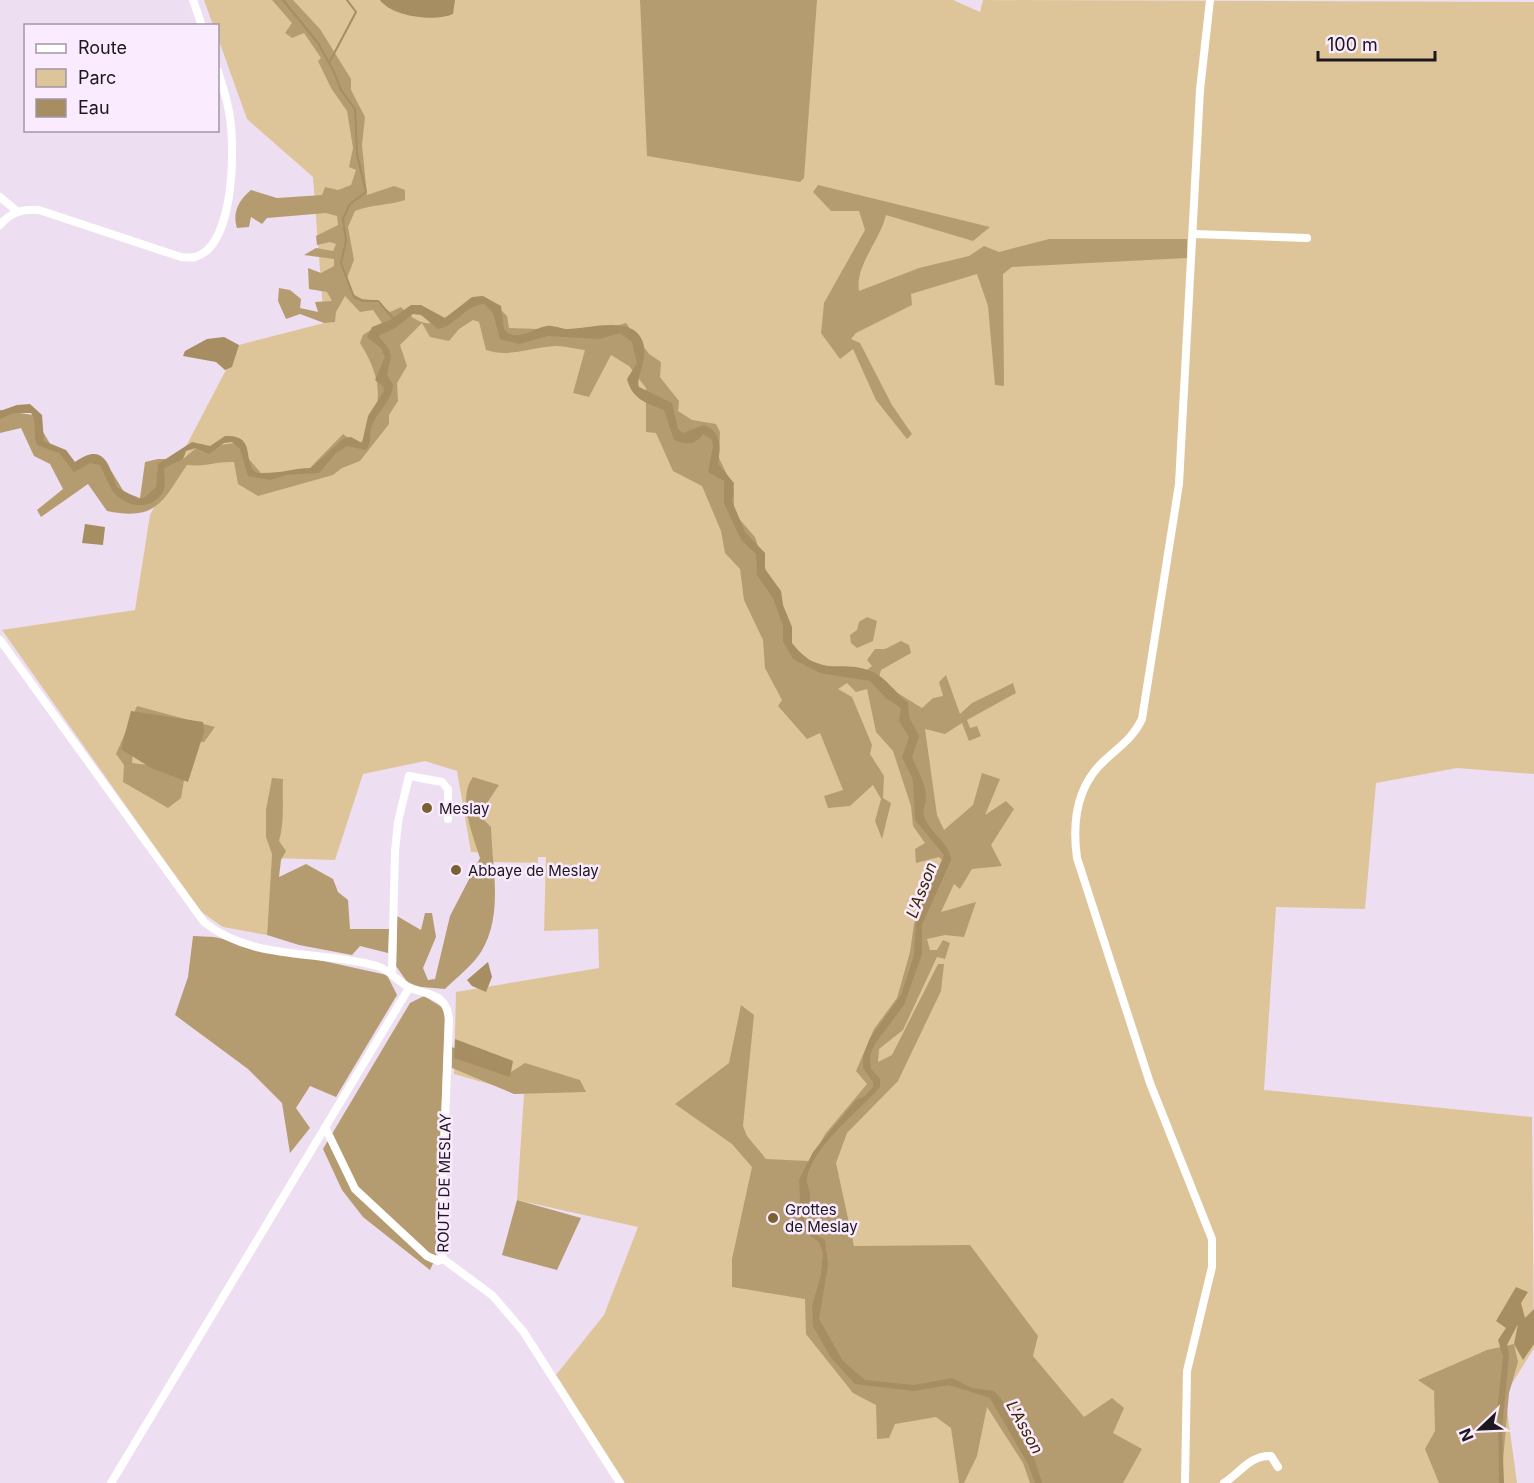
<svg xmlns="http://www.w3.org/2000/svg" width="1534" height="1483" font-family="Inter,sans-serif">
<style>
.green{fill:#dec599}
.forest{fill:#b59c70}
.water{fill:#a68d62}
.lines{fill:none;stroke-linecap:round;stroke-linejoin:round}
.stream{stroke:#a68d62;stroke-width:2}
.minor{stroke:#fff;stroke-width:8}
.poi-dot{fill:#7a6132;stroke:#faebfe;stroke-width:2}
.labels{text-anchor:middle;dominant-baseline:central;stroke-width:5;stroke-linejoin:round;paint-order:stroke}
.poi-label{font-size:15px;fill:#1d171e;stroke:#faebfe;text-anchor:start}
.street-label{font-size:15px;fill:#1d171e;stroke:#faebfe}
.water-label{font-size:16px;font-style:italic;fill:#382701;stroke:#faebfe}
</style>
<rect width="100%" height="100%" fill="#eddef1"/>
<polygon class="green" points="204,0 953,0 980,12 983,0 1534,2 1534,774 1457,768 1376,783 1365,909 1276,907 1264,1090 1532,1117 1534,1348 1505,1395 1517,1483 625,1483 556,1375 604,1315 638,1227 517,1200 524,1094 454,1074 456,992 599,968 598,929 544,931 546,857 538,857 538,863 493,862 493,853 471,852 457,771 425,761 363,774 335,860 272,858 267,935 223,927 200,911 2,630 135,610 150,515 239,345 324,323 313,177 247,119 218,38 218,26 213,25"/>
<g class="forest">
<path d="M272,0H293L320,29L351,79V90L365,117L362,145L367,195L394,186L405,190V200C386,206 372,204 355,211L348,227L354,260L347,278L353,294L362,299L374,300L390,312L401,307C432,340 442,314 471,304C478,302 488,304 495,304L507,316L509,328L599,331L626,323L649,354L661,362L660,377L679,401L678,411L692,420L716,424L720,432L719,458L734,489V513L755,537L794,655L832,668L864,672L872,666L867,660L875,649H885L901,641L909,645L911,653L881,670L878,681L922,708L933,698L943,696L939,682L946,675L960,714L972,703L1013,683L1016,693L967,720L970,728L977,726L981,736L969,741L962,723L945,734L925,729L937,815L944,830L973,805L982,773L1000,779L985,815L1006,801L1014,809L991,845L1002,866L972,869L960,889L954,884L941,912L976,902L964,937L945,935L927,939L930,950H937L943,940L950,943L945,959L937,957L903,1030L879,1049L878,1062L892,1055L938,964H944L941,991L898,1081L847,1133L836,1163L854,1246L970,1245L1038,1336L1033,1356L1084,1417L1112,1398L1124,1408L1113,1433L1142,1449L1123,1483H1030L1023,1463L987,1407L977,1456L964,1483H959L951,1428L936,1417L895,1424L889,1438L877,1439L876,1405L853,1393L806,1334L805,1299L732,1287V1259L752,1167L732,1144L675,1104L729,1063L741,1005L754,1015L743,1126L747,1136L766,1159L809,1161L826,1133L867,1084L856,1071L874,1029L897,998L910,952L914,924L921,906L925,881L935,884L944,862L939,857L916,863L915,849L925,843L913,826L911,806L893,751L876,732L867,689L856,692L847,683L838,689L852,697L872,745L870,754L884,776L883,798L891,803L882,839L875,821L881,799L873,785L850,806L828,808L824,796L843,790L820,733L807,739L778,706L782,700L765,668L763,640L744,600L740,569L725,553L721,531L702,486L673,471L656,433L646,432V388L629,366L611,355L589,397L573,393L585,350C575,349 565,346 556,346C531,347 509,358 486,350L479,322L473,320L459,329L449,341L430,337L422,323L400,345L407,366L397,383L398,401L389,415V424L360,461L342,468L333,475L258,496L238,484L234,462C218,461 204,467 187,465C162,502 157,521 107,511L88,484L41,517L37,510L63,489L50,464L34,456L21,428L0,433V410L33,415L52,447L73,463L93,458L112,472L124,492L140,498L145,462L158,459H183L196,448L235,443L261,473L307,471L343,434L359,446C384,406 384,382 360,343L363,335L382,323L373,310L360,312L345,296L336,312L335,322L324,323L300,314L286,319L278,301L279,288L290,290L301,299L300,308L318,312L315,302L332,301L327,292L309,289L308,268L321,273L334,266V259L304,255L316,248L333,251L336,244L330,242L317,245L316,236L338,225L337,216L326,213L267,218L262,224L251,217L249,227L237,228C232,212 239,200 251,190L277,198L322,195L325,187L338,190L351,185L356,170L349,167L353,148L347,111L331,88L318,61L321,58L304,33L292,38L285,33L292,23Z"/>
<polygon points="640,0 817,0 804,178 800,182 647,156"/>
<path d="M818,185L990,227L973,241L886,215C880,241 855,265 859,291L919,268L969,256L984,246L999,252L1049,239H1187V258L1012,267L1003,274L1004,386L995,385L988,306L977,274L911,294L912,305L856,333L851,339L860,343L892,405L912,434L907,439L876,400L853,349L840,359L821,333L824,303L865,230L859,211H831L813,192Z"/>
<polygon points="867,617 877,621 873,641 857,648 851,643 850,635 857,630 859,622"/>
<polygon points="137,706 215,727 204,742 134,738 132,763 157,766 184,780 181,798 168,808 123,782 124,765 116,754"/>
<path d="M473,777L499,785L479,815L491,827C492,867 504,915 481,952C473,965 456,978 445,989L410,986L396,966L397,916L421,930L425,913H432L436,937L423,968L428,980L435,979L450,916L480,858C473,835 457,798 473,777Z"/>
<path d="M272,778L283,779C282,800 285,821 279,841L286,851L281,860L279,877L306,864L333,879L338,892L348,900L350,929H389L388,953L360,946L352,955L299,945L267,935L272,854L266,837V810Z"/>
<polygon points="193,936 214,937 387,975 397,995 336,1097 310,1086 296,1108 310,1128 290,1153 282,1103 248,1069 175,1015 188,977"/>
<polygon points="424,996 445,1009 436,1257 430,1270 363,1217 342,1190 323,1149 410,1003"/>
<polygon points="452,1047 511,1072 525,1063 580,1080 586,1092 514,1094 452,1068"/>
<polygon points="517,1200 581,1218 557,1270 502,1255"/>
<polygon points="1514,1344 1518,1362 1509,1393 1501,1483 1439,1483 1425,1449 1435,1431 1434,1391 1418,1380 1487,1350"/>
</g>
<g class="water">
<path d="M380,0H455L453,14C435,22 392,17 380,0Z"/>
<path d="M483,296L501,306L504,329C515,344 533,328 547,326C553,325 559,328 565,329C586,330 628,315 641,338C651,356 635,376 639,387L672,403L678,429L683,433L704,425C723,433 720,447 718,464L734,483L732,501L745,532L765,553V569L781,591L783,605L792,627V643C822,681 838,657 873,672C886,678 897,694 908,703L909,717L919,736L912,757C917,769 926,784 926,798C926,804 922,809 924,816C929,833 950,842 951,860L922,925V954L904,1005L874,1045L870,1056L871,1069L880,1079V1087C860,1110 812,1147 807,1178C806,1184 810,1190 810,1196C811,1201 808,1205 806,1209C798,1226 812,1231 825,1240L828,1265L819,1319L843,1361L865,1380L914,1385L952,1378L972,1388L994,1391L1002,1400L1019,1436L1034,1458L1042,1483H1035L1028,1464L990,1398L949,1385L914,1391L855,1384L831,1358L813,1326L812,1306L821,1275L823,1253L819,1242L802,1230L798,1222L800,1198L799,1180L813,1152L827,1135L856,1100L865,1096L873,1087V1082L863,1068V1056L870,1038L901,995L914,955L916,920L944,855L915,820L913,780L902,757L909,737L899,721L901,708L886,698L870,681L820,673L793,659L783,641V626L773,598L757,575L756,554L742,541L737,531L724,503V481L708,472L713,446L712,440L703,434C694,446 688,445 674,440L664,410C646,403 632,399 627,379L637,363L632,342L620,333L600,339L548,336L519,344L500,339L493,313L484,304C465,305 456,326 438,329L421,315L413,314L395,328L378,336C394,354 392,351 387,375L393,385C392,400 379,410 373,423C368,432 373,442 366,450L347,446L336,453L319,473L285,475L270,480L248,476L240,449L232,442L224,443L209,454L196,448L186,451L183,459L164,468C164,477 167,487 161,495C148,512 123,506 112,490C107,482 104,473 100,465L90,463L74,472L59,453L37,445C32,434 38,423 31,413H14L0,419V411L17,405L30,404L42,415L44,441L66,450L75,462C104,441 109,465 117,487L138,499L145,497L156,487L158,464L192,442L210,446L225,436C258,434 241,463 257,473C276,475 292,468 311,468L344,438L351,437L362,443L368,416L384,391L383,386L375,380L385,357L381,348L367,337L372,327L390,320L411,305H421L445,318L472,297Z"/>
<polygon points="224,337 239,345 232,367 225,370 216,362 183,356 185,351 207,339"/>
<polygon points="85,524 105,527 103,545 82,543"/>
<polygon points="131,711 203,722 204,732 188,782 151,768 121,749"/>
<polygon points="488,962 492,977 486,992 472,986 467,980"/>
<polygon points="455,1039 513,1061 510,1077 454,1058"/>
<polygon points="1516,1287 1528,1292 1521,1303 1525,1318 1534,1309 1534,1344 1523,1360 1514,1344 1518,1324 1507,1345 1509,1354 1502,1430 1504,1483 1499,1483 1498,1403 1503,1356 1498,1340 1506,1328 1496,1321"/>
</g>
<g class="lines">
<g class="stream">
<polyline points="283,0 318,43 334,72 341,90 355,109 357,154 366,192 350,204 343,219 346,241 341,263 354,297 363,301 378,301 393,318"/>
<polyline points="329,63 356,12 347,0"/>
</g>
<g class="minor">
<polyline points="193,0 202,26"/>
<polyline points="0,197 18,212"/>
<path d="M0,225C11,212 22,209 39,210L181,257C185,257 191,258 195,257C236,246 236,139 228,107C226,95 221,83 218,71"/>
<polyline points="1194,234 1307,238"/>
<path d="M0,640L204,922C252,961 319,950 377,966C391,970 398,983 411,988C431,996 447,994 449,1020L440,1248L443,1259L492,1295L523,1331L620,1483"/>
<polyline points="392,972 395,851 398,822 409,776 442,782 448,789 448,819"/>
<polyline points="325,1127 355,1189 427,1256 438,1261 443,1259"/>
<polyline points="111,1483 409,988"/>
<path d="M1185,1483L1187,1371L1212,1267V1239L1150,1083L1077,858C1072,822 1076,786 1105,760C1120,746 1133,738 1142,719L1179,484L1200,90L1210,0"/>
<path d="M1224,1483C1240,1473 1250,1455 1271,1456L1278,1467"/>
</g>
</g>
<g class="poi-dot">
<circle cx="427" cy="808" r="6"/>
<circle cx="456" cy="870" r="6"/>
<circle cx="773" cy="1218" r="6"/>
</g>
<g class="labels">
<g class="poi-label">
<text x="439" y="808">Meslay</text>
<text x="468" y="870">Abbaye de Meslay</text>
<text x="785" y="1209">Grottes<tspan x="785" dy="17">de Meslay</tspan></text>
</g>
<g class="street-label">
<text transform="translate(444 1183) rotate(-89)">ROUTE DE MESLAY</text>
</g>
<g class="water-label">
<text transform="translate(921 890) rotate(-69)">L'Asson</text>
<text transform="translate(1025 1427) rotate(61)">L'Asson</text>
</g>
</g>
<rect x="24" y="24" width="195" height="108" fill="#faebfe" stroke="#a296a4" stroke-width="1.5"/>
<rect x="36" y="44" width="30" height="9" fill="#ffffff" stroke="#a296a4" stroke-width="1.5"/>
<text x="78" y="54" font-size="18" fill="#1d171e">Route</text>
<rect x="36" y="69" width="30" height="18" fill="#dec599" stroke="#a296a4" stroke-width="1.5"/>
<text x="78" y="84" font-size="18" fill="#1d171e">Parc</text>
<rect x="36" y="99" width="30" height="18" fill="#a68d62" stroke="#a296a4" stroke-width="1.5"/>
<text x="78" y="114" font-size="18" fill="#1d171e">Eau</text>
<g transform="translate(1480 1429) rotate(247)" stroke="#faebfe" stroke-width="4.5" paint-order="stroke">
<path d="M0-4.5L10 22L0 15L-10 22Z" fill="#1d171e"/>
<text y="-9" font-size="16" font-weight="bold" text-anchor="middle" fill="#1d171e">N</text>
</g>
<path d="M1318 51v9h117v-9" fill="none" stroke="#1d171e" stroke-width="3"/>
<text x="1327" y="51" font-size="18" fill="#1d171e" stroke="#faebfe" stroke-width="4.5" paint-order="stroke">100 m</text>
</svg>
